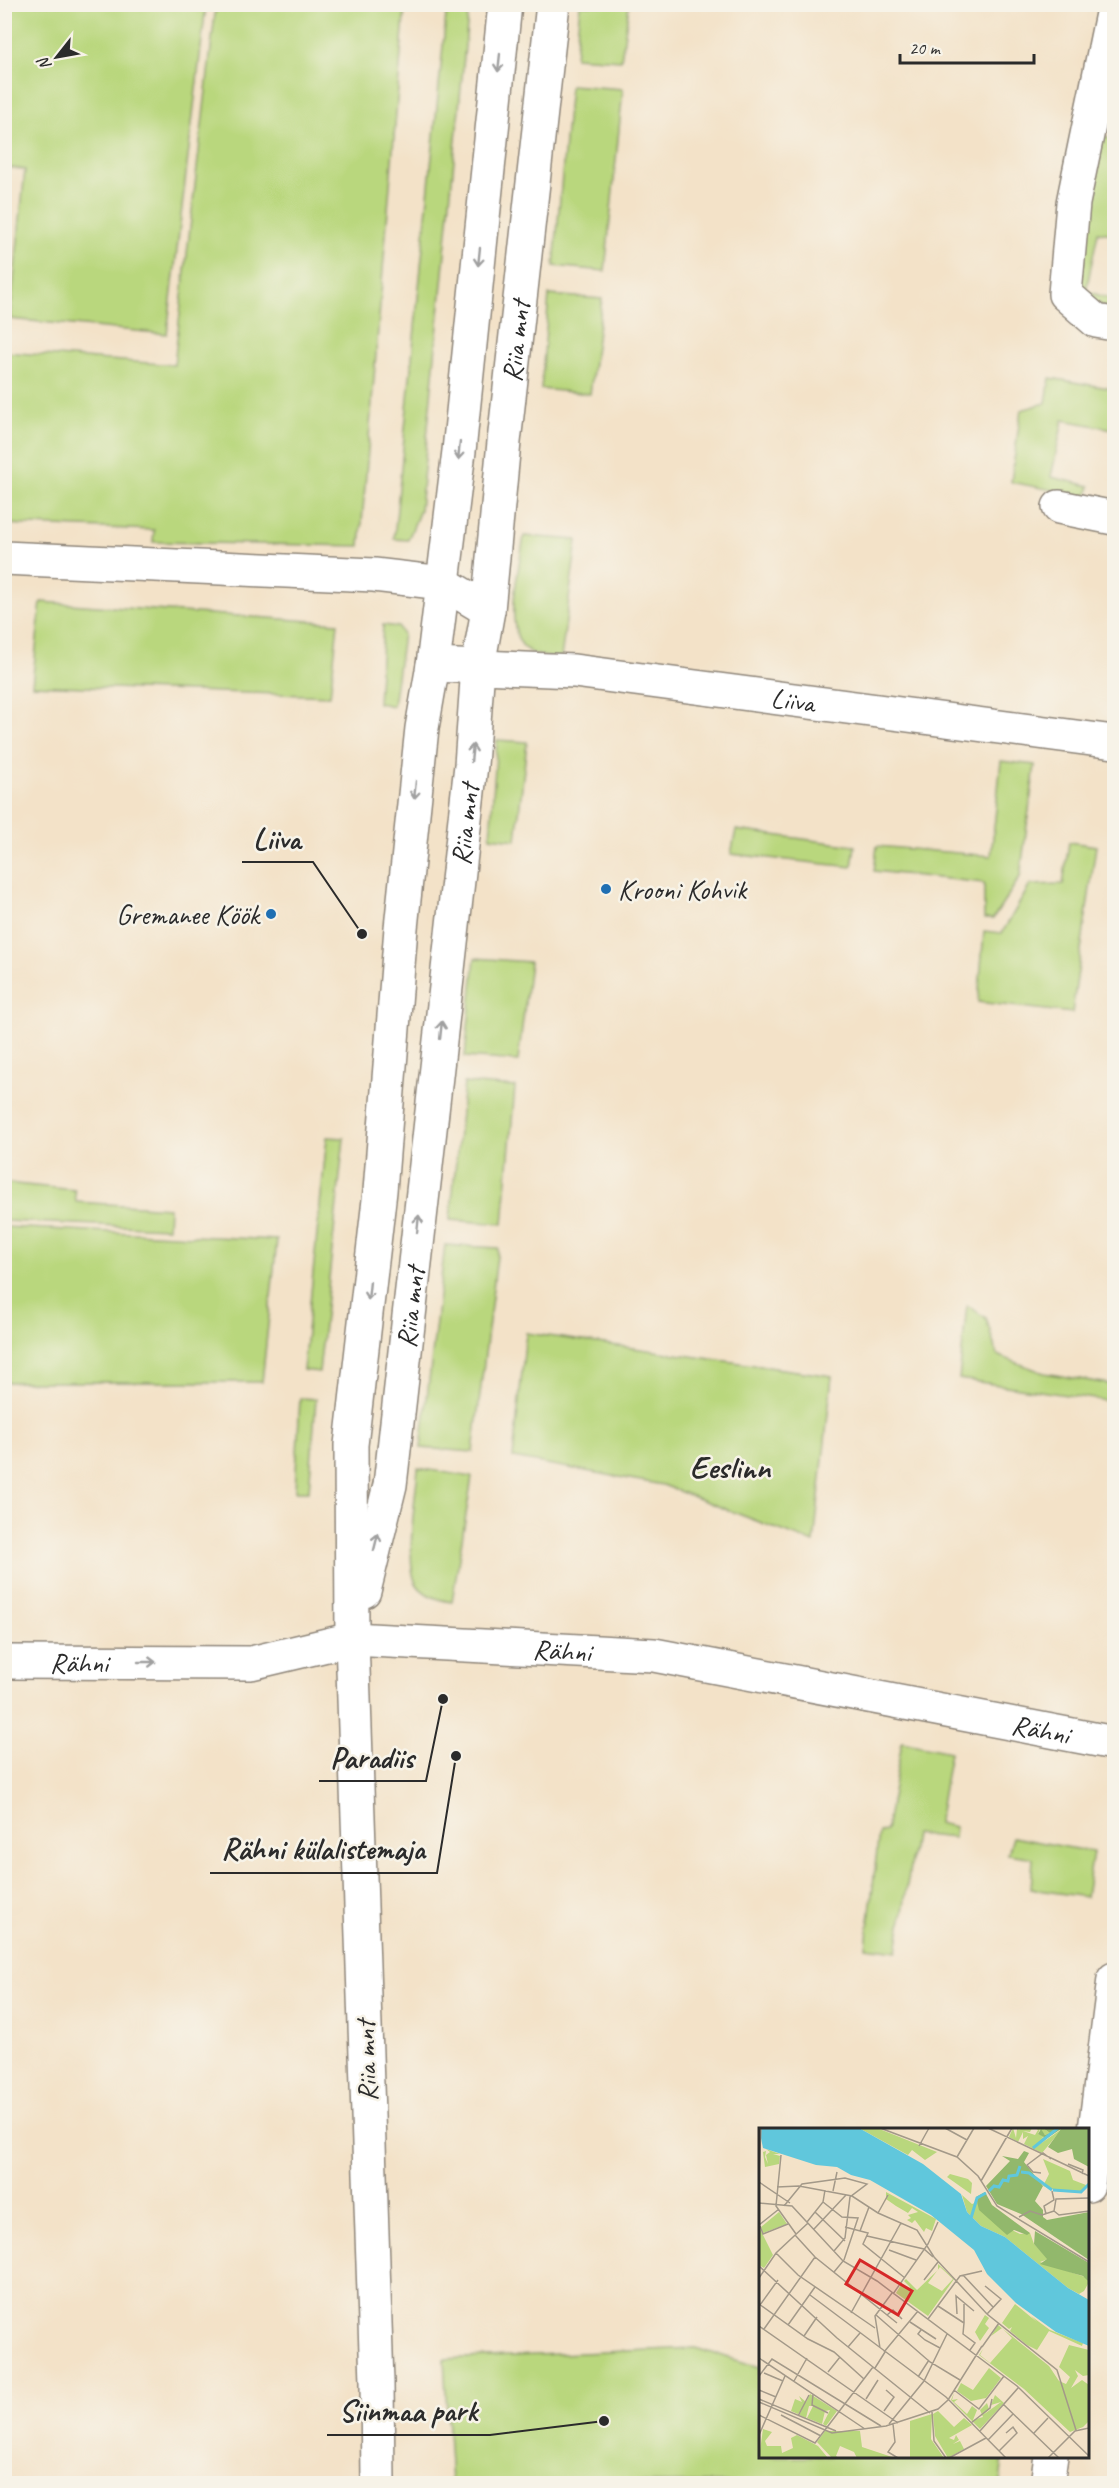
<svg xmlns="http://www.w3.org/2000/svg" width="1119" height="2488" font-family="Caveat,sans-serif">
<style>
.green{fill:#b9d77d;stroke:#728154;stroke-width:1.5}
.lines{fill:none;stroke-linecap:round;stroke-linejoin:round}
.minor-casing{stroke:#8f867a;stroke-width:36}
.secondary-casing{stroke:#8f867a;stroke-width:36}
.minor{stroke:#fff;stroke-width:33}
.secondary{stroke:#fff;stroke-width:33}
.oneway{stroke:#a0a0a0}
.poi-dot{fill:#1f6fb2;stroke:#f7f3e8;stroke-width:2}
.labels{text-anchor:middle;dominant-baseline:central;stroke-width:5;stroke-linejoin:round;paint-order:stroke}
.street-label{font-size:28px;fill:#2b2b2b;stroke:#f7f3e8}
.poi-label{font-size:28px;fill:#2b2b2b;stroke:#f7f3e8;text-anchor:start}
.quarter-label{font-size:32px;font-weight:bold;fill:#2b2b2b;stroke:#f7f3e8}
.inset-river{fill:none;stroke:#60c7dc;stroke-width:3}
.inset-road{fill:none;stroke:#a39989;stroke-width:1.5}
.view{fill:#d62828;fill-opacity:0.15;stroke:#d62828;stroke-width:3}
.inset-edge{fill:none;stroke:#2b2b2b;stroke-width:3}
.leader{fill:none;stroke:#2b2b2b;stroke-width:2}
.callout-dot{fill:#2b2b2b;stroke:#f7f3e8;stroke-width:2}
.callout-label{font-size:30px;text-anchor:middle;font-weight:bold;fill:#2b2b2b;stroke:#f7f3e8;stroke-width:5;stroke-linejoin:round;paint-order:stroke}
</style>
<rect width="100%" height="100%" fill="#f7f3e8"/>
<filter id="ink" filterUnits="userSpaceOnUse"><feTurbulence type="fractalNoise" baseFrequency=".0167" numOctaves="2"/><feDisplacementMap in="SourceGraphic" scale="12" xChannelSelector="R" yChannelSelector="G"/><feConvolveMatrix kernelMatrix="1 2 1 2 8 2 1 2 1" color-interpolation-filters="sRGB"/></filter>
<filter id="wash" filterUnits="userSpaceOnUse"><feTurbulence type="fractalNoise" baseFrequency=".008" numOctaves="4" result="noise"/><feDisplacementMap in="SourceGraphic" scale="24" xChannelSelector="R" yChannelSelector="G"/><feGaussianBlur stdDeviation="1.35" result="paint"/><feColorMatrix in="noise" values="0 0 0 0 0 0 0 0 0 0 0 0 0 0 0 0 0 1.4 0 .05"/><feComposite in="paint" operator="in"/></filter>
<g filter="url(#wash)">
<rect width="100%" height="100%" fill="#f3e2c8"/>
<g class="green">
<polygon points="5,4 206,5 167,334 10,319 25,170 5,167"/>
<polygon points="216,5 405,5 360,546 153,542 154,530 5,524 5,352 174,365"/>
<polygon points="447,5 469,5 420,510 408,540 394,539"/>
<polygon points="580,5 629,5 621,60 575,57"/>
<polygon points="570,85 623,89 605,271 554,266"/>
<polygon points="1097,136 1114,139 1114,234 1098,232 1086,291 1114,300 1114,309 1092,304 1074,279"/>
<polygon points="549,295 602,299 590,394 541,389"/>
<polygon points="1050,378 1114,389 1114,429 1063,420 1051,477 1090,486 1087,497 1011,482 1021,410 1046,403"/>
<path d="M524,536L577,540L561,658C550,657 535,657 526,649C502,629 520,564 524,536Z"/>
<polygon points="41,602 338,623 330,696 32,685"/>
<polygon points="383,625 398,627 403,634 393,706 378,703"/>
<polygon points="497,740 527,742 516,840 490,837"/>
<polygon points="1001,761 1035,765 1020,877 993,919 984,919 984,883 874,871 877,846 991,856"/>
<polygon points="736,830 855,846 852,867 731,854"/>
<polygon points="1069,842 1096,846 1072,1013 978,1002 984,931 1002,933 1030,885 1063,884"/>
<polygon points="475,958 530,962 518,1061 465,1057"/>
<polygon points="464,1083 515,1087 503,1224 450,1220"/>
<polygon points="327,1137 344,1138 319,1372 303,1370"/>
<polygon points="5,1183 75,1190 76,1202 169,1208 168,1228 5,1221"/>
<polygon points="5,1227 277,1240 262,1382 5,1382"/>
<polygon points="445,1245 498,1248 473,1452 421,1448"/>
<polygon points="967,1305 986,1318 997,1355 1044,1373 1114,1385 1114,1402 959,1379"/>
<polygon points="526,1333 832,1376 814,1543 663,1485 513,1458"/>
<polygon points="300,1398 316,1399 309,1491 295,1491"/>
<path d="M418,1468L472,1477L452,1602C439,1600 423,1595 416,1583C405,1564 416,1493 418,1468Z"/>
<polygon points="902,1742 950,1752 938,1823 955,1827 954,1838 915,1834 897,1951 866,1947 879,1832 886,1831"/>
<polygon points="1013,1837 1093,1852 1086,1897 1031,1889 1033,1858 1008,1854"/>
<polygon points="695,2348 760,2367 760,2456 1003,2457 1000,2483 451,2483 444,2359"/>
</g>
</g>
<g filter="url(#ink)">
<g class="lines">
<g class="minor-casing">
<g id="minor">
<polyline points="1114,4 1073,203 1065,294 1096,321 1114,324"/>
<polyline points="1059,507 1114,518"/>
<polyline points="4,558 374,575 443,583 488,610"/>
<path id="s1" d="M433,665L574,671L1114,742"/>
<path id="s2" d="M4,1662L251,1663L352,1639L654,1655L1114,1743"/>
<polyline points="1088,2185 1114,1979"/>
<polyline points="1047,2484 1051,2456"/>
</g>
</g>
<g class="secondary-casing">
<g id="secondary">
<path id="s3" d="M364,1591L390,1485L471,765L478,666L488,610L504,442L553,4"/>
<polyline points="378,2484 377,2382 352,1639 351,1445 380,1191 401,928 422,728 433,665 459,451 505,4"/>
</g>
</g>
<use href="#minor" class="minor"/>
<use href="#secondary" class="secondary"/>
</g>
<defs><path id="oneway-shaft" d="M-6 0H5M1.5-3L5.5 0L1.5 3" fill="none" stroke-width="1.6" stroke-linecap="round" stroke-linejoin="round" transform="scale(1.5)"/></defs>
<g class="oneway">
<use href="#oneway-shaft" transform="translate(499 63) rotate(96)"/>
<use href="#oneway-shaft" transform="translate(479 257) rotate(96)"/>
<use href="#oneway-shaft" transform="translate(459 451) rotate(96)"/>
<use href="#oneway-shaft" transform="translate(472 753) rotate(-84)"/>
<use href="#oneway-shaft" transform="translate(415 790) rotate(96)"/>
<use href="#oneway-shaft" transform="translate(441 1030) rotate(-84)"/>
<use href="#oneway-shaft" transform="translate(418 1224) rotate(-84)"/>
<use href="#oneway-shaft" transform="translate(369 1291) rotate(96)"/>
<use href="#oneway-shaft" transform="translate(376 1542) rotate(-76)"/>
<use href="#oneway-shaft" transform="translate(147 1662)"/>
</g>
</g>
<g class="poi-dot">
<circle cx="606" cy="889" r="6"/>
<circle cx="271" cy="914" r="6"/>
</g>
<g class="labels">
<g class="street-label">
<text stroke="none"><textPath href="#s3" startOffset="1260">Riia mnt</textPath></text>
<text stroke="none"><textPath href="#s1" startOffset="362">Liiva</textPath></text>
<text stroke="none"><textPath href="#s3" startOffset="774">Riia mnt</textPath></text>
<text stroke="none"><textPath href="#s3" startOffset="288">Riia mnt</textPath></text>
<text stroke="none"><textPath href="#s2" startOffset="561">Rähni</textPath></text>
<text stroke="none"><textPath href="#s2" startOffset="75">Rähni</textPath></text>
<text stroke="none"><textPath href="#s2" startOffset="1047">Rähni</textPath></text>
<text transform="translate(366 2061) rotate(-92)">Riia mnt</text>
</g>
<g class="poi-label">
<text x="618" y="889">Krooni Kohvik</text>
<text x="259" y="914" text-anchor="end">Gremanee Köök</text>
</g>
<g class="quarter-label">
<text x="730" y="1467">Eeslinn</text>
</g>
</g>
<g transform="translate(759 2128)">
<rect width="330" height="330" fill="#f3e2c8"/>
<path d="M100,0H118L178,24L166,32L153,22L149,27ZM254,0L257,10L258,1L262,2L258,0H273L271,4L264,3L276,7L279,2L276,0H284L291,5L286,7L281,1L279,6L285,8L275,20L303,1L283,25L265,16L269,8L264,11V4L259,14L250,9ZM7,21L21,26H14L21,28L20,36L6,39L4,24L7,23L6,29L9,36L7,27L11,24ZM284,31L311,43L314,52L327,57L324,63H299L284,58L290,46ZM191,46L209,51L213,55L212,66L188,49ZM127,64L177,91L173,103L167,100L165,104L156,92L153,95L148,92L152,90L149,87L159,84L153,80L149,85L137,78L127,71ZM203,67L213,76L219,74L232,92L261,106L271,105L275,116L289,131L281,134L326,149L330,154L325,163L320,166L309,160L246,109L222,98L208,84ZM20,84L28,96L4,105L2,99ZM1,101L14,127L5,140L0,137ZM179,136L195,151L169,188L137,165L142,157L149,162L151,159L145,153L147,151L158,162L179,142ZM181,139L194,151L183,163L169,155ZM256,176L278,194L272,188L291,202L324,215L323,218L290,203L278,222L268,217L251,203L253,199L250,201L243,195ZM226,187L230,190L226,196L230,200L221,213L216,204ZM239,197L290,238L300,253L307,256L311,249L300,239L310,217L330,222V247L324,248L316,242L319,248L312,260L323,252L330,257V293L324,299L311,304L265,261L220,227L224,221L221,227L231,235L253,210L243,200L232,208ZM230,240L242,250L227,270L212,273L198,263L202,255L214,262ZM195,265L193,272L199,271L195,274L208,286L213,278L218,282L214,292L224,289L221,282L228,275L230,281L224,287L242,274L232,277L236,267L245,275L221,301L192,272ZM51,266L78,283L67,298L64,296L71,282L66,283L63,296L48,290L54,278H50L47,290L40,287L43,281L39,286L32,283L36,271L43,274L40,268L47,274ZM179,283L195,299L205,290L213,297L190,310L195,312L197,307L200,312L194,316L201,313L205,321L189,330L176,308L174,286ZM173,286L172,311L185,330H151V293ZM4,301L13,304L6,313L8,318H22L23,325L34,320L32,310L38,307L59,318L69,330H0ZM66,303H101L103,319L136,330H98L95,324L81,318L77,328L80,330H73L58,314Z" fill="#b9d77d" fill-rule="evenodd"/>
<path d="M284,0H330V39L315,31L313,21L299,25L289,19L302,1L273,20L285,9L279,6L282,1L286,7L291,5ZM265,23L270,25L265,34L284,58L276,73L284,82V89L288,92L330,84V132L262,86L238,76L227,58L251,33L243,28L259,31ZM226,64L233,77L271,105L268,107L255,102L248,107L239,99L220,82L217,69ZM276,103L330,135V154L324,148L281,136L288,131L275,116Z" fill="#92b86c"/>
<path d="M0,0H100L164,36L202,66L208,84L222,98L246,109L309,160L330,172V218L297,204L257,175L228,146L215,122L172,87L111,52L92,47L78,39L57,37L4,20Z" fill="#60c7dc"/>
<path class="inset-river" d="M274,20L299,0M262,44L270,45L293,62M294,62L322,64L330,56M230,63L235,58L240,59L244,52L249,53L250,48L258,47L261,38M212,90L218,70L227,65"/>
<path class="inset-road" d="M121,0L198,29L219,48L238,78L330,134M186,0L208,12M229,0L330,48M160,18L170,0M22,27L17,78L37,106M198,29L215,0M309,36L324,42L323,46M282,45L274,44L268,37L284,25L292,31M0,46L2,0M222,53L253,0M0,54L31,75M18,59L40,58L93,68L119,85L158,102L175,129L228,186L298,242L317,302M74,63L78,44M64,74L83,89L99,90L85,132L75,144M0,75L33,78L84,133L118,153L258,258L330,328M25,78L43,56L86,50L108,56L91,69L86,110L75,123M295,83L297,71L330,70M295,83L300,87L330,83M56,84L86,113M119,85L129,67M287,86L285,78L295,72L293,63M260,89L271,83L283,87L295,83M48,94L64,74L66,62M0,97L20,81M1,98L4,106L29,96M86,99L109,105L104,116L146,150M55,101L87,67M101,103L110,79M36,107L56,129L138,195M108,108L165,121L174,129M130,122L157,132M17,125L39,147L116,200M0,138L78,210L171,285M204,147L234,179M0,150L17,125L49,95M165,152L179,134M226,158L242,171L228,186M134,166L169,116L179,94M51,167L187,269L247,330M0,176L49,211L75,224L105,251M205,176V195M1,177L19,152M179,178L205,195L204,206L216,215L211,222M92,185L142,95M198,186L197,168L215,183M117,187L171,234L201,252M128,187L134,182L143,191M169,191L201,148L223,143M151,194L177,211M29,197L56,159M0,198L139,295M5,201L56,129M162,202L159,206L166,212L181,220M45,208L58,189M89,219L101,205M223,219L240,195M121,220L116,188L133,165M125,224L159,183M0,230L106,301M116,240L126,224M69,244L81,229M5,245L24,253M0,248L13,231L122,298M159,249L170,232M35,253L48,230M0,262L17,269M195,262L220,281L245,248M54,266L53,277L69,285M0,271L77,303M107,271L119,252M0,274L73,305L127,298L179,281L189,272L223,218M244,276L300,330M125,283L135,269L127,262M173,284L175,313L187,330M0,287L56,315L114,239M22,287L62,308M39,288L50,267M212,295L231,280L233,271M130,296L165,253L188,206M134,296L136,314L129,324L139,330M221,303L259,260M275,305L289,290M0,307L26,248M229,312L254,286M240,323L258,305L254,299L247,305M190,330L227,310M289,330L316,303L330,300"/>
<path class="view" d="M101,132L153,163L139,187L87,156Z"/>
<rect width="330" height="330" class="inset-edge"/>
</g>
<path class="leader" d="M362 934L313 862H242M443 1699L426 1781H319M456 1756L437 1873H210M604 2421L490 2435H327"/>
<g class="callout-dot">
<circle cx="362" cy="934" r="6"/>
<circle cx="443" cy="1699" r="6"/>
<circle cx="456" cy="1756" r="6"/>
<circle cx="604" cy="2421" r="6"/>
</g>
<g class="callout-label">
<text x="277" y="849">Liiva</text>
<text x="372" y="1768">Paradiis</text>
<text x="323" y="1859">Rähni külalistemaja</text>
<text x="408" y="2421">Siinmaa park</text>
</g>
<rect width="1119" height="2488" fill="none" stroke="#f7f3e8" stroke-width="24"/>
<g transform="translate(57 57) rotate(239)" stroke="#f7f3e8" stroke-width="4.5" paint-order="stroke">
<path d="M0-4.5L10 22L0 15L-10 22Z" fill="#2b2b2b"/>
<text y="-9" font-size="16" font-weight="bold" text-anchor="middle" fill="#2b2b2b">N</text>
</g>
<path d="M900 54v9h134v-9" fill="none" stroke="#2b2b2b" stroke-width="3"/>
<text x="909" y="54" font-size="18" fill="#2b2b2b" stroke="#f7f3e8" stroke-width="4.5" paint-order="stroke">20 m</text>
</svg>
